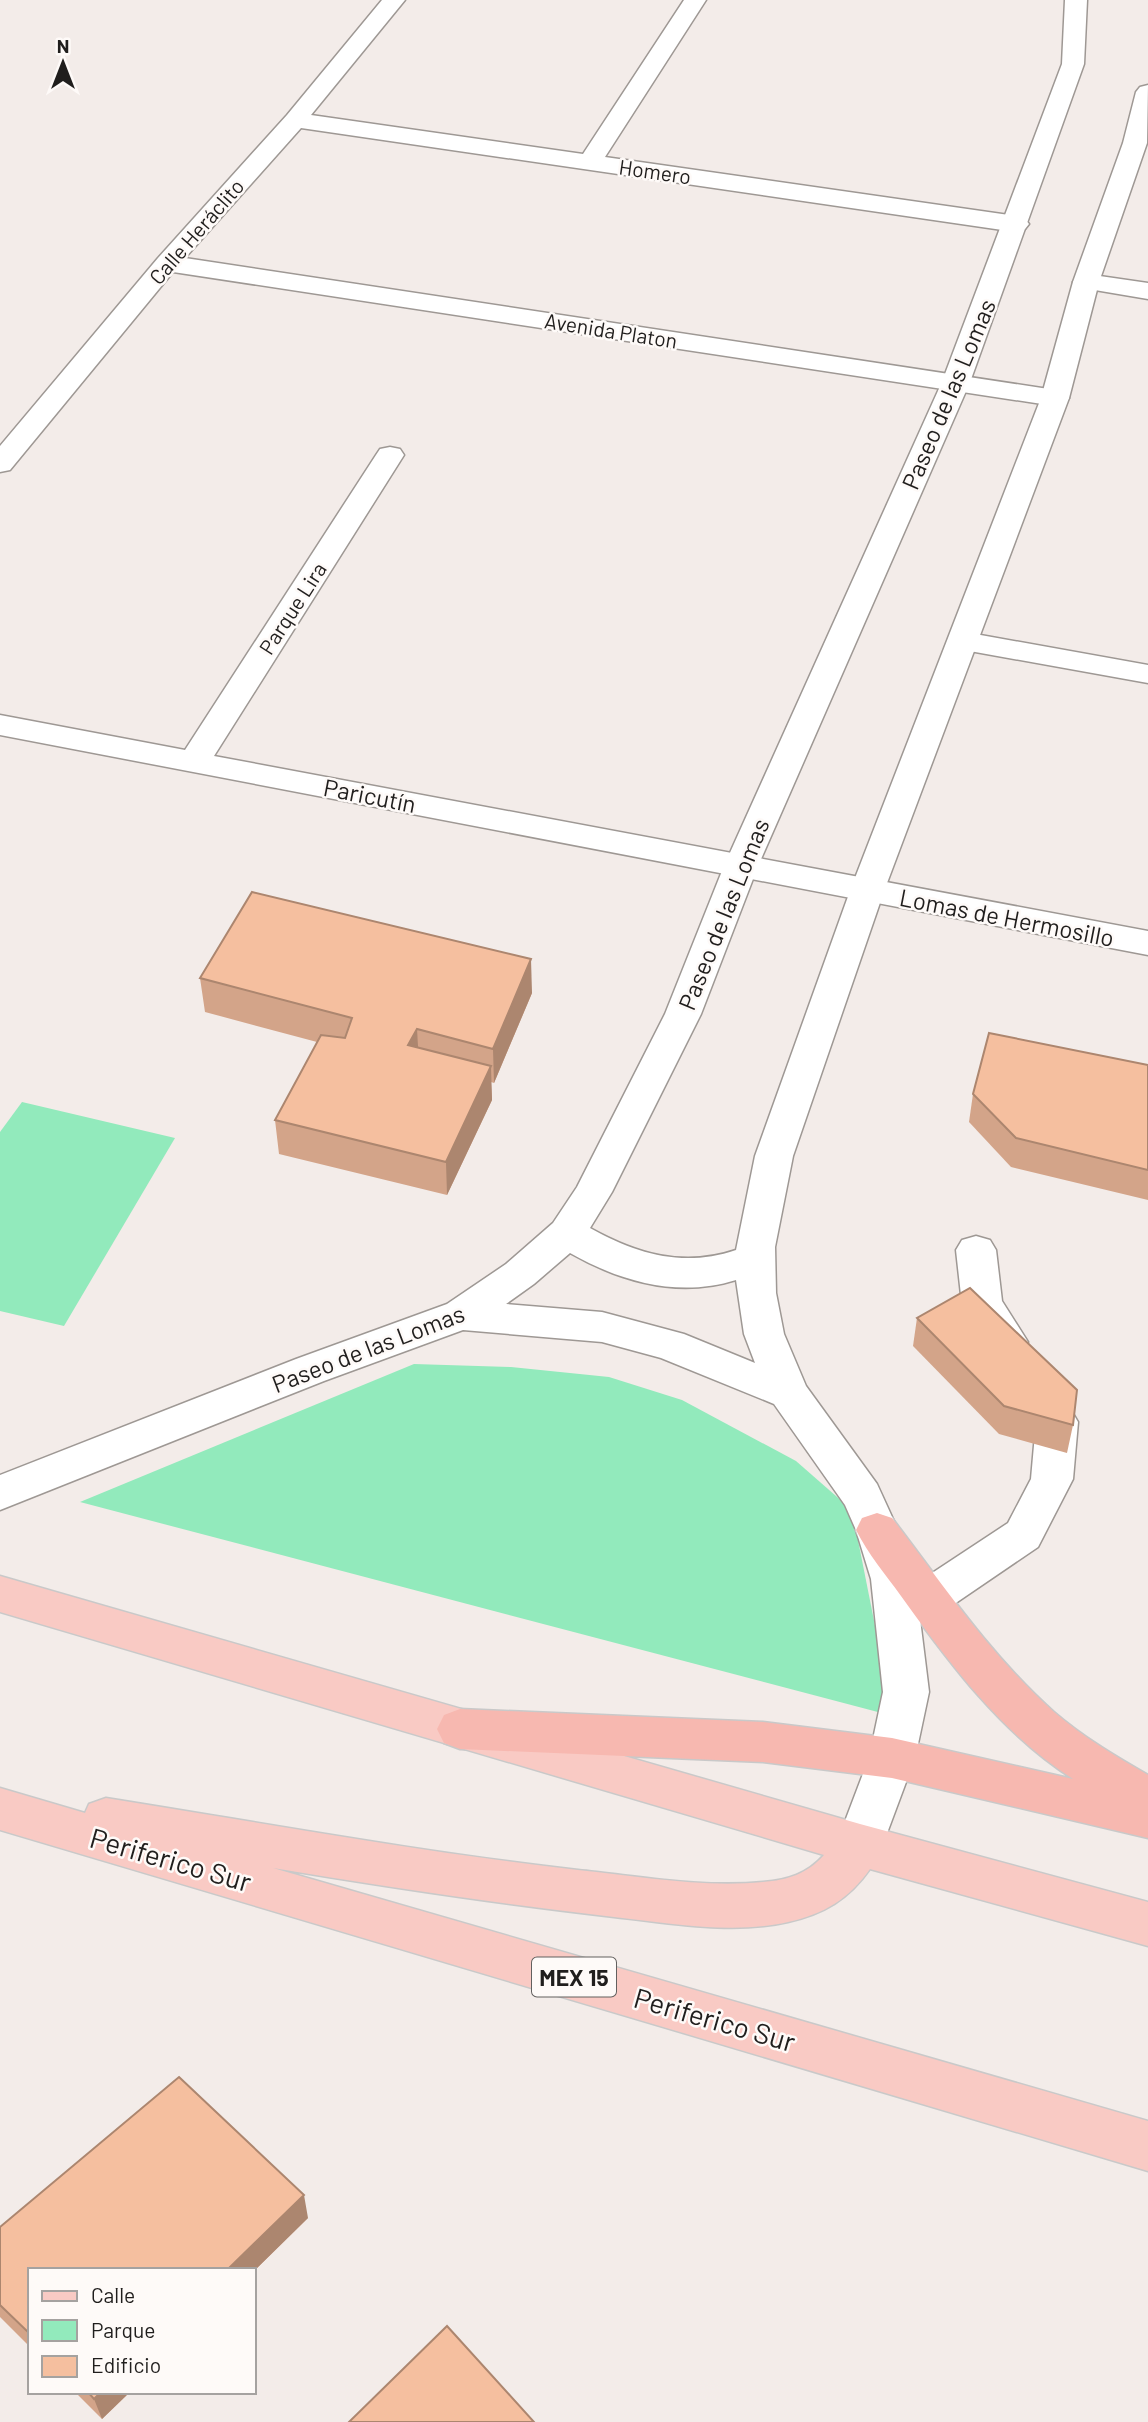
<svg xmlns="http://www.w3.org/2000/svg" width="1148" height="2422" font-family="Barlow,sans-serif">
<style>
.green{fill:#92eabc}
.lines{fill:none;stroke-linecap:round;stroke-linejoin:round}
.service-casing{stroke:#9e9894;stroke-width:3}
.minor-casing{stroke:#9e9894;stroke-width:3}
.tertiary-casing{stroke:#9e9894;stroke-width:3}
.primary-casing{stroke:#c9c9c9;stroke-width:3}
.trunk-casing{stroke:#c9c9c9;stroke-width:3}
.service{fill:#fff;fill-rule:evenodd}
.minor{fill:#fff;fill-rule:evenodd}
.tertiary{fill:#fff;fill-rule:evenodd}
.primary{fill:#f9cac4;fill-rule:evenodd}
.trunk{fill:#f7b8b0;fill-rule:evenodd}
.wall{fill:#d3a489}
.shaded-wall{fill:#ac866f}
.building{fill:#f5bf9f;stroke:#ac866f;stroke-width:2}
.labels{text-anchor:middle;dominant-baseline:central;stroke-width:5;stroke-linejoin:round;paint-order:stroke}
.far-street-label{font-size:21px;fill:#201e1d;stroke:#fefaf8}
.shield{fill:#fefaf8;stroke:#63605f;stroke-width:2}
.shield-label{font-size:23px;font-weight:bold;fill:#201e1d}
.street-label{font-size:24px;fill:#201e1d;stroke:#fefaf8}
.near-street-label{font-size:28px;fill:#201e1d;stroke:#fefaf8}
</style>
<rect width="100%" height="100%" fill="#f3ece9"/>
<g class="green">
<polygon points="22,1102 175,1138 64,1326 0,1311 0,1132"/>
<polygon points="414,1364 511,1367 609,1377 682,1400 796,1461 852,1510 893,1716 80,1502"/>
</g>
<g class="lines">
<g class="service-casing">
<g id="service">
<polygon points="976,1236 990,1240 996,1250 1002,1301 1028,1342 1022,1353 1008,1357 994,1353 962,1304 956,1250 962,1240"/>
<polygon points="1043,1383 1058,1388 1078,1422 1073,1479 1038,1547 944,1611 929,1616 914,1611 907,1598 914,1585 1008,1523 1031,1479 1036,1423 1022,1399 1028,1388"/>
</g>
</g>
<g class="minor-casing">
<g id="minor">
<polygon points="382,0 405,0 311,115 583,154 684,0 706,0 605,157 1016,216 1025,219 1029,224 1025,229 1016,232 301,128 185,258 1055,390 1065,392 1069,398 1065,404 1055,406 173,272 10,470 0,472 0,446 158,258 287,115"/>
<polygon points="1086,274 1148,283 1148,299 1077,287 1073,282 1077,277"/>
<polygon points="390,447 400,449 404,455 214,756 1148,931 1148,955 0,735 0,715 185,750 376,455 380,449"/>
<polygon points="964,632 1148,665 1148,683 953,648 949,641 953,634"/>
</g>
</g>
<g class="tertiary-casing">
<path id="tertiary" d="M1065,0H1087L1084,64L970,382L758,866L701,1014L612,1192L590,1228C637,1254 683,1268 736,1250L755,1156L850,891L1041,398L1073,282L1123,143L1136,92L1140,87L1148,85L1147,143L1099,282L1069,398L884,891L793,1156L775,1247L776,1293L784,1334L806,1386L877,1484L898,1530L915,1579L929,1692L915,1758L877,1860L860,1866L843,1860L836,1845L869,1758L883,1692L871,1579L856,1530L845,1505L774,1404L661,1358L602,1342L463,1330L324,1381L0,1510V1475L296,1359L447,1304L506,1264L553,1223L577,1187L665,1014L724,866L942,382L1062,64ZM570,1253C621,1282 679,1298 736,1280L744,1334L755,1363L684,1334L602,1312L506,1304L534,1284Z"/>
</g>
<g class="primary-casing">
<path id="primary" d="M0,1576L860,1824L1148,1902V1946L870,1869C849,1899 824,1914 788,1922C732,1935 671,1923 614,1917C500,1904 387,1887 273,1868L1148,2121V2171L0,1830V1788L85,1813L89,1804L106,1798C263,1823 420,1852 578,1870C639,1876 702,1888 763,1882C788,1880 807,1874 824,1855L0,1612Z"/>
</g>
<g class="trunk-casing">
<path id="trunk" d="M877,1513L892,1518C943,1585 991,1656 1054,1712C1083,1737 1115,1756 1148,1775V1838L892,1778L763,1762L460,1749L444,1743L437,1729L444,1715L460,1709L763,1722L892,1738L1073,1779C1002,1734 950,1664 901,1596C886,1575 868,1554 856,1530L862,1518Z"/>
</g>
<use href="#service" class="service"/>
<use href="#minor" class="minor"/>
<use href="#tertiary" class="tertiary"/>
<use href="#primary" class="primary"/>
<use href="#trunk" class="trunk"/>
</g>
<g class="wall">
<polygon points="200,978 532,993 494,1083 491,1082 492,1100 447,1195 279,1154 275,1120 317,1042 205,1012"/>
<polygon points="1148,1065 1148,1200 1011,1167 969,1122 973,1094"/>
<polygon points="917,1318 1073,1425 1067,1453 999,1434 913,1346"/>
<polygon points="308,2218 254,2271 254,2270 30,2270 30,2347 0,2317 0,2227"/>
<polygon points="75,2392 130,2392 102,2419"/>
</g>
<g class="shaded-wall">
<polygon points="531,959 532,993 494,1083 493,1049"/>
<polygon points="417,1029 419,1063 408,1045"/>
<polygon points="491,1066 492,1100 447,1195 446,1162"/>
<polygon points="304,2195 308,2218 254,2271 254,2270 227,2270"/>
<polygon points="101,2392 130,2392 102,2419 94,2399"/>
</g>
<g class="building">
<polygon points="252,892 531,959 493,1049 417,1029 408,1045 491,1066 446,1162 275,1120 321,1035 345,1038 352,1018 200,978"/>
<polygon points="989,1033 1148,1065 1148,1170 1016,1138 973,1094"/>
<polygon points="970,1288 1077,1390 1073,1425 1004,1406 917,1318"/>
<polygon points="179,2077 304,2195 227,2270 30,2270 30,2334 0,2305 0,2227"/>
<polygon points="447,2326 534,2422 349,2422"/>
<polygon points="88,2392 101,2392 94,2399"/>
</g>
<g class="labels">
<g class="far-street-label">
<text transform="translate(655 171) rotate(8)">Homero</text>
<text transform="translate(196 231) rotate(-49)">Calle Heráclito</text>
<text transform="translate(611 330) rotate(9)">Avenida Platon</text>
<text transform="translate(292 608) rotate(-57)">Parque Lira</text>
</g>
<rect class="shield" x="532" y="1957.5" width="84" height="39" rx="5"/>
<g class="shield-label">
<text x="574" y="1977">MEX 15</text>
</g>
<g class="street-label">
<text transform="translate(948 394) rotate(-67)">Paseo de las Lomas</text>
<text transform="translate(370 795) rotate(11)">Paricutín</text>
<text transform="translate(723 914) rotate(-68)">Paseo de las Lomas</text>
<text transform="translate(1007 917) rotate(11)">Lomas de Hermosillo</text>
<text transform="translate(368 1348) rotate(-21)">Paseo de las Lomas</text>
</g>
<g class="near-street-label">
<text transform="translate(171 1859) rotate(16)">Periferico Sur</text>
<text transform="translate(715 2019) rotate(16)">Periferico Sur</text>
</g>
</g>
<rect x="28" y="2268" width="228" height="126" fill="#fefaf8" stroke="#a5a2a0" stroke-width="2"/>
<rect x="42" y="2291" width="35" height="10" fill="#f9cac4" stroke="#a5a2a0" stroke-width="2"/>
<text x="91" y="2303" font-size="21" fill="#201e1d">Calle</text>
<rect x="42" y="2320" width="35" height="21" fill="#92eabc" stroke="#a5a2a0" stroke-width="2"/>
<text x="91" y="2338" font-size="21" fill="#201e1d">Parque</text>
<rect x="42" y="2356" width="35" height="21" fill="#f5bf9f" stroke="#a5a2a0" stroke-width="2"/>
<text x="91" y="2373" font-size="21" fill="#201e1d">Edificio</text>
<g transform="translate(63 63)" stroke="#fefaf8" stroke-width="5" paint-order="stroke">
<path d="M0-5L12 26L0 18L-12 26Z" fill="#201e1d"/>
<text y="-10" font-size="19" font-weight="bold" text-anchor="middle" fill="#201e1d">N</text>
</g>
</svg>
